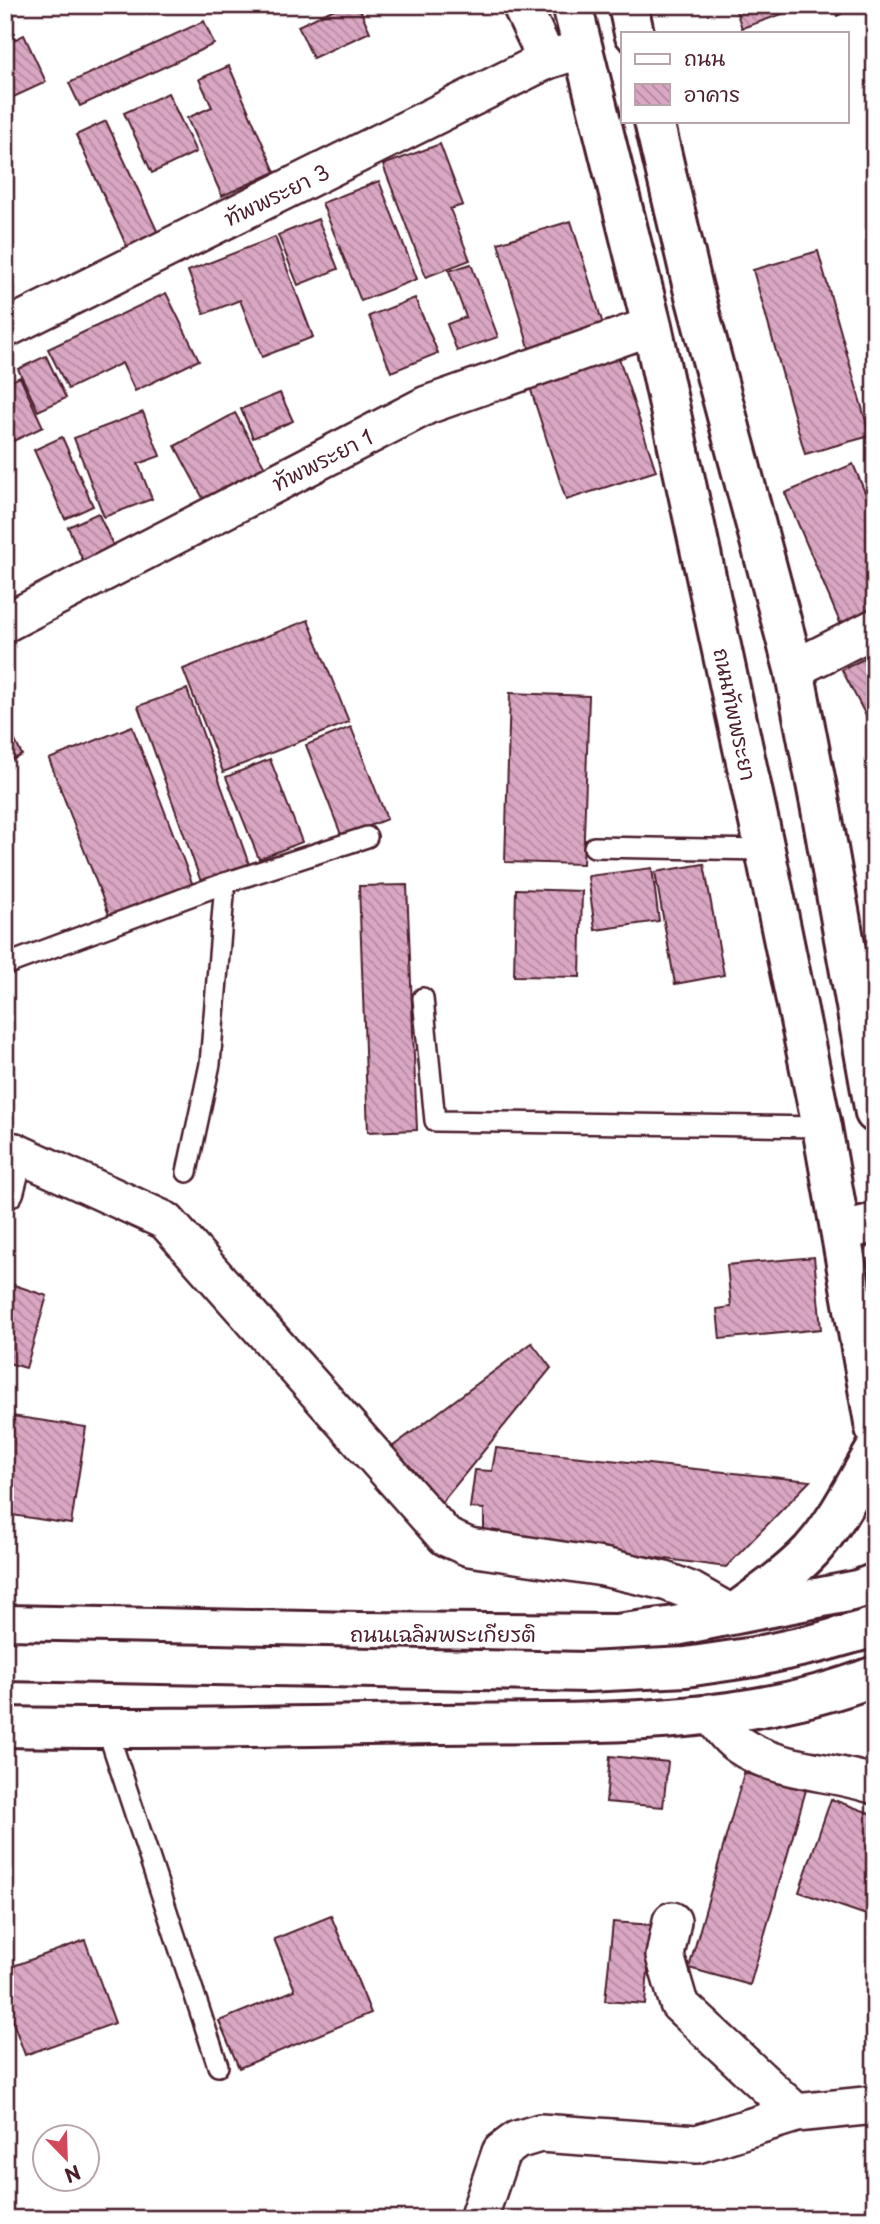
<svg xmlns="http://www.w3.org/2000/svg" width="880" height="2224" font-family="'Playpen Sans','Playpen Sans Thai',sans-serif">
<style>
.building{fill:url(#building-back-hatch);stroke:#4a1f2b;stroke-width:2}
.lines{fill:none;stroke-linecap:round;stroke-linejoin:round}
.lane-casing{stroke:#4a1f2b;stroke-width:24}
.street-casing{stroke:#4a1f2b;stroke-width:42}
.secondary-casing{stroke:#4a1f2b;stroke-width:44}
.lane{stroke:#fff;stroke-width:19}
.street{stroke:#fff;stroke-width:37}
.secondary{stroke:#fff;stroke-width:38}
.secondary-bridge-casing{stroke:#4a1f2b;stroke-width:44;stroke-linecap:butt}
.secondary-bridge{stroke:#fff;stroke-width:38}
.labels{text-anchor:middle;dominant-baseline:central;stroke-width:5;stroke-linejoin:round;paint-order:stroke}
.street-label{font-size:21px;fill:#4a1f2b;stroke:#fff}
</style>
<defs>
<pattern id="building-back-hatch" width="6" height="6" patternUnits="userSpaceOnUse" patternTransform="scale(1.75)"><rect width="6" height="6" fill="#daa7c3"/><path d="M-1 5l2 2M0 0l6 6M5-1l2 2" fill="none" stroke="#b3879f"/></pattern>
</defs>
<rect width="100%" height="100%" fill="#fff"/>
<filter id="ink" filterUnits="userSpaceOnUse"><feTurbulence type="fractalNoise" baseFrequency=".0143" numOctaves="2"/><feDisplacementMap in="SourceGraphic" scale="14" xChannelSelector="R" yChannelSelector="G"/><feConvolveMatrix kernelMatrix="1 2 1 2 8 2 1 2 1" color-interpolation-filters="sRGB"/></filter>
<g filter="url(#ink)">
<g class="building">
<polygon points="343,5 358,5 370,32 313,58 298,26"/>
<polygon points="734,5 789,5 791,11 742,28"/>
<polygon points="832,5 860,5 837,16"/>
<polygon points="204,21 214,44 80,106 69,83"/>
<polygon points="24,35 46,82 7,100 5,44"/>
<polygon points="229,66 275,172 222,196 187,118 212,107 199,79"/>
<polygon points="168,93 196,152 152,173 124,113"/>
<polygon points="106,121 159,235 128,249 76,135"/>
<polygon points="440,144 463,205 450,209 470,260 426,277 383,165"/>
<polygon points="379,181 417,279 361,301 322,203"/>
<polygon points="318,219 338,269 298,285 278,235"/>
<polygon points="571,221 605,331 531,354 498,243"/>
<polygon points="275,237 313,337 262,357 240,300 204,314 188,271"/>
<polygon points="818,251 870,436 805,454 753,270"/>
<polygon points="471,264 498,337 457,351 447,324 466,317 449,271"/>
<polygon points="166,293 199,360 135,391 122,363 68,389 48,349"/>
<polygon points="415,298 438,353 391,372 369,316"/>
<polygon points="618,355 656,471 566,500 529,384"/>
<polygon points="46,356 66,398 38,411 18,369"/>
<polygon points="20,377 43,427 5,445 5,384"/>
<polygon points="280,393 293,421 253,438 241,409"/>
<polygon points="143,412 160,456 138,464 152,499 104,517 74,438"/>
<polygon points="235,413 266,469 205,502 175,446"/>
<polygon points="62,437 93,506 65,519 34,450"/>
<polygon points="853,464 875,516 875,619 844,632 785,493"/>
<polygon points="98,513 114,547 83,561 68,527"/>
<polygon points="308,620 349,722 223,772 183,669"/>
<polygon points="875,653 875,733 842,670"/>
<polygon points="187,689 252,873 204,890 138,706"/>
<polygon points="510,693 589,696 583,864 505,862"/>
<polygon points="5,721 22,755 5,763"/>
<polygon points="132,726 194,888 111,920 49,759"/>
<polygon points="351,727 387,819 342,837 306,745"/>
<polygon points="270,759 302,842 259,859 226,777"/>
<polygon points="704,864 724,975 675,984 655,872"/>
<polygon points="652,868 659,921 595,930 588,876"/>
<polygon points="407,885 417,1130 368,1132 359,886"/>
<polygon points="516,889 582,891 580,977 514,976"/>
<polygon points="814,1257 821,1329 720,1339 717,1309 731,1307 727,1265"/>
<polygon points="5,1282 47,1296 26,1368 5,1362"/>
<polygon points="532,1343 551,1368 439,1506 392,1447"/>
<polygon points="5,1415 86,1427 71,1524 5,1514"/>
<polygon points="496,1448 810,1481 726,1567 484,1535 484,1509 470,1508 475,1470 492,1471"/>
<polygon points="610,1756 668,1762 663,1807 606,1802"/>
<polygon points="744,1773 806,1790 750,1985 689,1968"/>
<polygon points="831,1799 875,1815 875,1918 799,1892"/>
<polygon points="331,1916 371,2013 239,2068 219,2021 295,1990 274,1939"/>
<polygon points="613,1922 652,1925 645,2004 605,2001"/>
<polygon points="85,1940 115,2023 25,2055 5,2000 5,1969"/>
</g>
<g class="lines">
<g class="lane-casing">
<g id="lane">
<polyline points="594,847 765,850"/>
<polyline points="5,965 225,883 367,837"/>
<polyline points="423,998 435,1121 822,1127"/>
<polyline points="187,1172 210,1064 225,883"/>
<polyline points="107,1729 218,2066"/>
</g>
</g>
<g class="street-casing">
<g id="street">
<polyline points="521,5 547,60 569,53"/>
<polyline points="5,329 547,60"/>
<polyline points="5,623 427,405 652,326"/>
<polyline points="794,669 875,628"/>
<polyline points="5,1152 15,1152 166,1221 446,1537 469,1547 603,1567 665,1581 691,1591 733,1615"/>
<polyline points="5,1190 15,1152"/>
<path d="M710,1713C719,1724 728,1738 739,1745C778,1772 831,1770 875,1785"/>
<polyline points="672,1921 665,1956 679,2004 796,2113"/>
<polyline points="478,2219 501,2152 517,2140 540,2133 697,2144 796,2113 875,2105"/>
</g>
</g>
<g class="secondary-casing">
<g id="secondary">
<polyline points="572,5 652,326 765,850 822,1127 875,1428"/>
<polyline points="628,5 634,33"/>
<polyline points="654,121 693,288 794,669 821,809 875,1113"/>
<polyline points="841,1231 875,1223"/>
<path d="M740,1609C765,1591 790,1573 811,1551C837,1522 855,1484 875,1451"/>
<polyline points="5,1625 358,1632 616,1634 675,1626 858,1590 875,1583"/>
<path d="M5,1727C148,1730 291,1726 435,1724C578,1722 740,1729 875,1676"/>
</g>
</g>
<use href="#lane" class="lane"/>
<use href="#street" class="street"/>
<use href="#secondary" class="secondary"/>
<g class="secondary-bridge-casing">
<polyline id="secondary-bridge" points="5,1661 587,1672 686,1667 754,1657 818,1643 875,1627"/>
</g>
<use href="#secondary-bridge" class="secondary-bridge"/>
</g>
</g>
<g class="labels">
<g class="street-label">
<text transform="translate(276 194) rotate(-26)">ทัพพระยา 3</text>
<text transform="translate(322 459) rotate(-27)">ทัพพระยา 1</text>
<text transform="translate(736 714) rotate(78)">ถนนทัพพระยา</text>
<text x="443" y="1633">ถนนเฉลิมพระเกียรติ</text>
</g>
</g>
<rect width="880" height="2224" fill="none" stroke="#fff" stroke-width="28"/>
<rect x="14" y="14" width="852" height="2196" fill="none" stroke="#4a1f2b" stroke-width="2.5" filter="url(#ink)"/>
<rect x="621" y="32" width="228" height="91" fill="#ffffff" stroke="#b7a5aa" stroke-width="2"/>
<rect x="635" y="54" width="35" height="10" fill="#ffffff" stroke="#b7a5aa" stroke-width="2"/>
<text x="684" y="66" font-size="21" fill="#4a1f2b">ถนน</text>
<rect x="635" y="84" width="35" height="21" fill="url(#building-back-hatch)" stroke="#b7a5aa" stroke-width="2"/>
<text x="684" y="102" font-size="21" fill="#4a1f2b">อาคาร</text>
<g transform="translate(66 2158) rotate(157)"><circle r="33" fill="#ffffff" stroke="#b7a5aa" stroke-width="2"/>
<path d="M0-5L12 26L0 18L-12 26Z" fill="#d1495b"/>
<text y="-10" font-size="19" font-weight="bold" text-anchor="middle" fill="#4a1f2b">N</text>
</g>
</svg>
